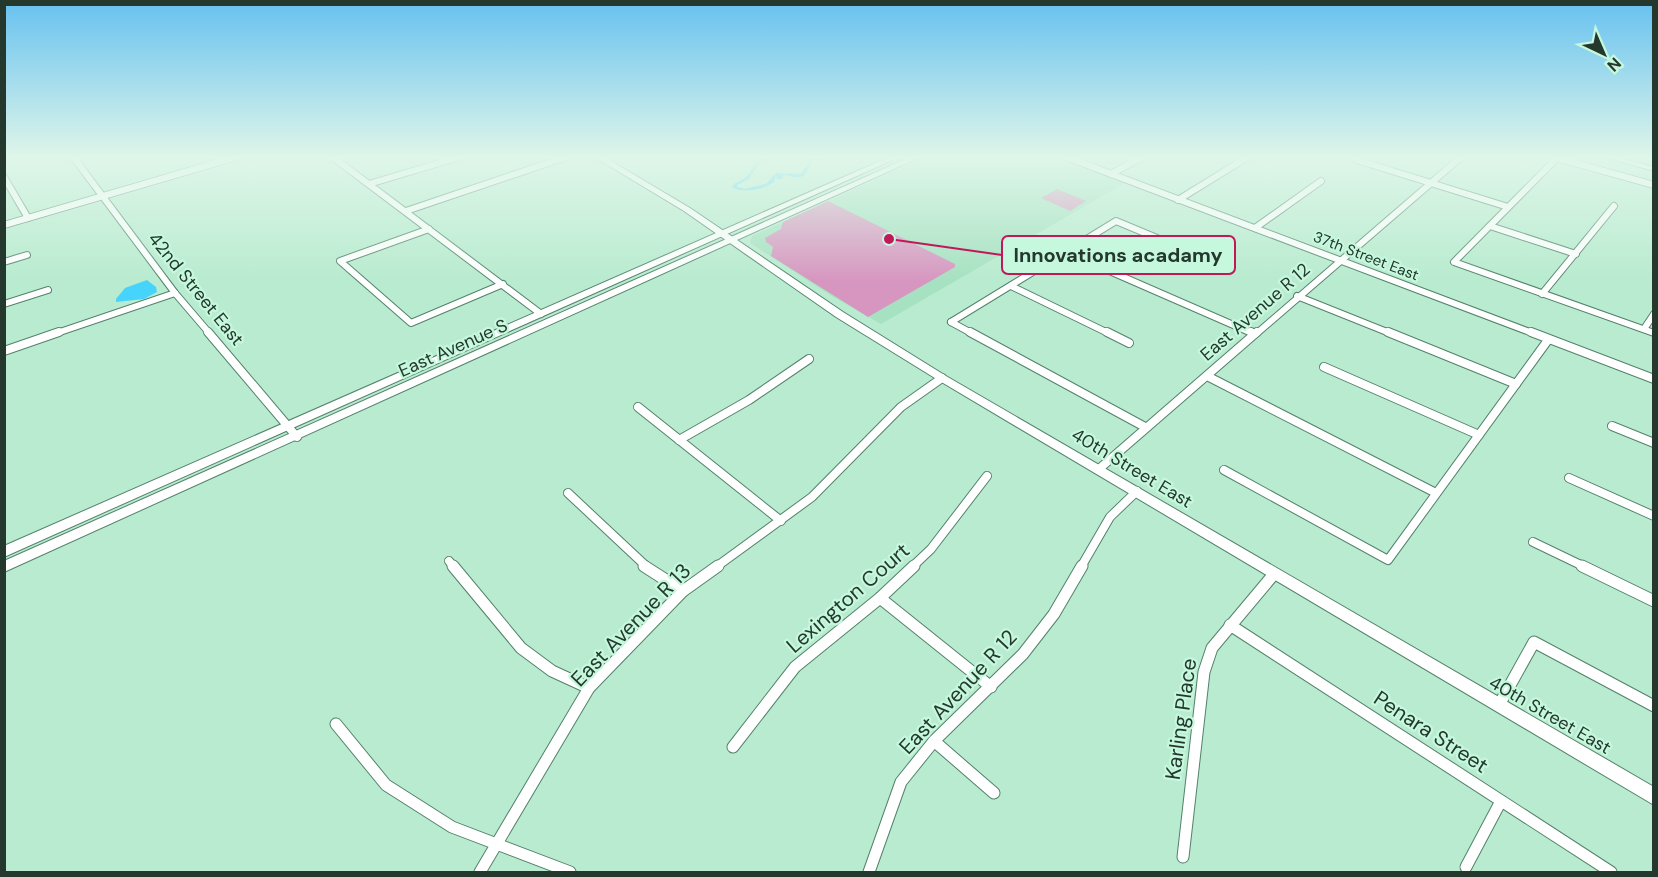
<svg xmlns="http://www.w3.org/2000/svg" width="1658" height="877" font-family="'DM Sans',sans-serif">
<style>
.built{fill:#a6e1c1}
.green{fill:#d796c0}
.water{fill:#46d4fd}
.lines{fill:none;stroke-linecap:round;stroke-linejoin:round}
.minor-far2-casing{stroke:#53826a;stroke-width:8}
.minor-far1-casing{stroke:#53826a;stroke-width:10}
.minor-casing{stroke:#53826a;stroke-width:13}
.tertiary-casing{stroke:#53826a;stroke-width:2}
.secondary-casing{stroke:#53826a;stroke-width:2}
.primary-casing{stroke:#53826a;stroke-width:2}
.minor-far2{stroke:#fff;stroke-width:6}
.minor-far1{stroke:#fff;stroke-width:8}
.minor{stroke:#fff;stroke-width:11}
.tertiary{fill:#fff;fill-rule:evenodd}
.secondary{fill:#fff;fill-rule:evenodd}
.primary{fill:#fff;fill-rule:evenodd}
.labels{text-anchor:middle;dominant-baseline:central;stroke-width:4.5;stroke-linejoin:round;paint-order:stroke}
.far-street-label{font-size:15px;fill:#24382e;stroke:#c5f8dc}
.street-label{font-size:18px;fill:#24382e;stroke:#c5f8dc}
.near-street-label{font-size:21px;fill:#24382e;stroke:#c5f8dc}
.leader{fill:none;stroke:#c2185b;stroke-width:2}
.callout-dot{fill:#c2185b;stroke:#c5f8dc;stroke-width:2}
.callout{fill:#c5f8dc;stroke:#c2185b;stroke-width:2}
.callout-label{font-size:20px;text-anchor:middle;font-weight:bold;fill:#24382e}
</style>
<rect width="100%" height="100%" fill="#b8ebcf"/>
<polygon class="built" points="923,158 1059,158 1125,183 881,324 832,296 750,243 752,236"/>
<g class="green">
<polygon points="1057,189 1086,201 1070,211 1041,198"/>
<polygon points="828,201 955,264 955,267 868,317 771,256 773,247 766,242 765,238 781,229 783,222"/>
</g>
<g class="water">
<path d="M763,158H768L758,164L749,179L737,185V187L745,189L766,184L776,173L801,174L811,158H818V160H812C805,179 804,179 783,175L782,179H777L776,176L774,182C764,189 743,194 732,187C735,181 742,182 747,176C753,170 754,163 763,158Z"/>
<polygon points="147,280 156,287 157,292 144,299 116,302 116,299 125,288"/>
</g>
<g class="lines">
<g class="minor-far2-casing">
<g id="minor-far2">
<polyline points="74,158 175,293 210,334"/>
<polyline points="334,158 541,314"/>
<polyline points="1069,158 1535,334"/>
<polyline points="1357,160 1508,207"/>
<polyline points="1111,174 1140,158"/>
<polyline points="4,177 28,218"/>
<polyline points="369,184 456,158"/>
<polyline points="1654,185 1557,158 1454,262 1654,333"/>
<polyline points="1178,200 1246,158"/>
<polyline points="406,211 563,158"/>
<polyline points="4,225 233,158"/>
<polyline points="1490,226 1576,254"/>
<polyline points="1255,228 1321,181"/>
<polyline points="429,229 340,261 411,323 503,284"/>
<polyline points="1066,252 1254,334"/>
<polyline points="4,262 27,255"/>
<polyline points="1011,286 1110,334"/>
<polyline points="1542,294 1614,206"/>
<polyline points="1297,296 1392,334"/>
<polyline points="4,304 48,290"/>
<polyline points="951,322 1116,221 1229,268"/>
<polyline points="951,322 973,334"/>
<polyline points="1644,329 1654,314"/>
<polyline points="54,334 175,293"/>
<polyline points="1256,334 1460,158"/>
</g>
</g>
<g class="minor-far1-casing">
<g id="minor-far1">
<polyline points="208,332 297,437"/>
<polyline points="970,332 1145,427"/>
<polyline points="1107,332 1129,343"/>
<polyline points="1251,332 1254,334"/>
<polyline points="1388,332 1516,384"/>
<polyline points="1531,332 1654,379"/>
<polyline points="4,351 59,332"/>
<polyline points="1324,367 1479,435"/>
<polyline points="1207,376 1436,493"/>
<polyline points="638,407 781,521"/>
<polyline points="1612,426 1654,443"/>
<polyline points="679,440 749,400 809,359"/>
<polyline points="1099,469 1257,332"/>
<polyline points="1224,470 1388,560 1548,340"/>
<polyline points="1569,478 1654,516"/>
<polyline points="568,493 647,567"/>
<polyline points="1533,542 1585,567"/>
<polyline points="449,561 454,567"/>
<polyline points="716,567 812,497 901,407 942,378"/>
<polyline points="912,567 931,549 987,476"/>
<polyline points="1081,567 1110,517 1137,491"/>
</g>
</g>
<g class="minor-casing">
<g id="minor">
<polyline points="453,566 521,648 552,671 589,688"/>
<polyline points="644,566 683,591"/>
<polyline points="1582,566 1654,601"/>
<polyline points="880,598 991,687"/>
<polyline points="1230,625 1611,872"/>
<polyline points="1499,705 1534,642 1654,706"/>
<polyline points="336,724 386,785 452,827 570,872"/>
<polyline points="934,741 994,793"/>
<polyline points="733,747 795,667 880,598 914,566"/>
<polyline points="1183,857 1204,672 1212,648 1274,574"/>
<polyline points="1466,867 1501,801"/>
<polyline points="480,872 589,688 683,591 718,566"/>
<polyline points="869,872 901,782 934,741 1023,654 1054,614 1082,566"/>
</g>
</g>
<g class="tertiary-casing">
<polygon id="tertiary" points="1608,158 1619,158 1654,167 1654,171"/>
</g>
<g class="secondary-casing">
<polygon id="secondary" points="596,158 606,158 690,208 843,312 946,376 1654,787 1654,805 938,380 836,317 684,211"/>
</g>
<g class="primary-casing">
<g id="primary">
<polygon points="887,158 897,158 4,557 4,546"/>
<polygon points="908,158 918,158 4,572 4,561"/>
</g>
</g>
<use href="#minor-far2" class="minor-far2"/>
<use href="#minor-far1" class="minor-far1"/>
<use href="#minor" class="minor"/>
<use href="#tertiary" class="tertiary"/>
<use href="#secondary" class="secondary"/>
<use href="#primary" class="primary"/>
</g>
<linearGradient id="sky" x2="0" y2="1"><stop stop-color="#67c1f0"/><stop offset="0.56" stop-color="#dff6e9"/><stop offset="1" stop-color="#dff6e9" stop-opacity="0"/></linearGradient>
<rect width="1658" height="281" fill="url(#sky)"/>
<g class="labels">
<g class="far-street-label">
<text transform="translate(1366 256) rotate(21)">37th Street East</text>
</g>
<g class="street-label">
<text transform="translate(196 289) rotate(51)">42nd Street East</text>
<text transform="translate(1255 312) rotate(-41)">East Avenue R 12</text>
<text transform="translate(453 348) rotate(-24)">East Avenue S</text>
<text transform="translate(1132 468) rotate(31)">40th Street East</text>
<text transform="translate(1550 715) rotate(30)">40th Street East</text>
</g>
<g class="near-street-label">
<text transform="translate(848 598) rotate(-41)">Lexington Court</text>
<text transform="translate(631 625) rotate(-46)">East Avenue R 13</text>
<text transform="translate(958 692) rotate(-47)">East Avenue R 12</text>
<text transform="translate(1181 719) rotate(-82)">Karling Place</text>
<text transform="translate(1431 732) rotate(33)">Penara Street</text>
</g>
</g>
<path class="leader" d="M889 239L1002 255"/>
<circle class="callout-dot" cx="889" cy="239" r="6"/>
<rect class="callout" x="1002" y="236" width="233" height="38" rx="6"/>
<g class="callout-label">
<text x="1118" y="262">Innovations acadamy</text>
</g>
<rect width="1658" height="877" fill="none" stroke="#24382e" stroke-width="12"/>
<g transform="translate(1604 54) rotate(136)" stroke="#c5f8dc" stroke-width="4.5" paint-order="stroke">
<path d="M0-4.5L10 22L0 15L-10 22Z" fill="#24382e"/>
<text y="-9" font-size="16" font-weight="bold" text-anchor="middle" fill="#24382e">N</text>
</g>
</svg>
